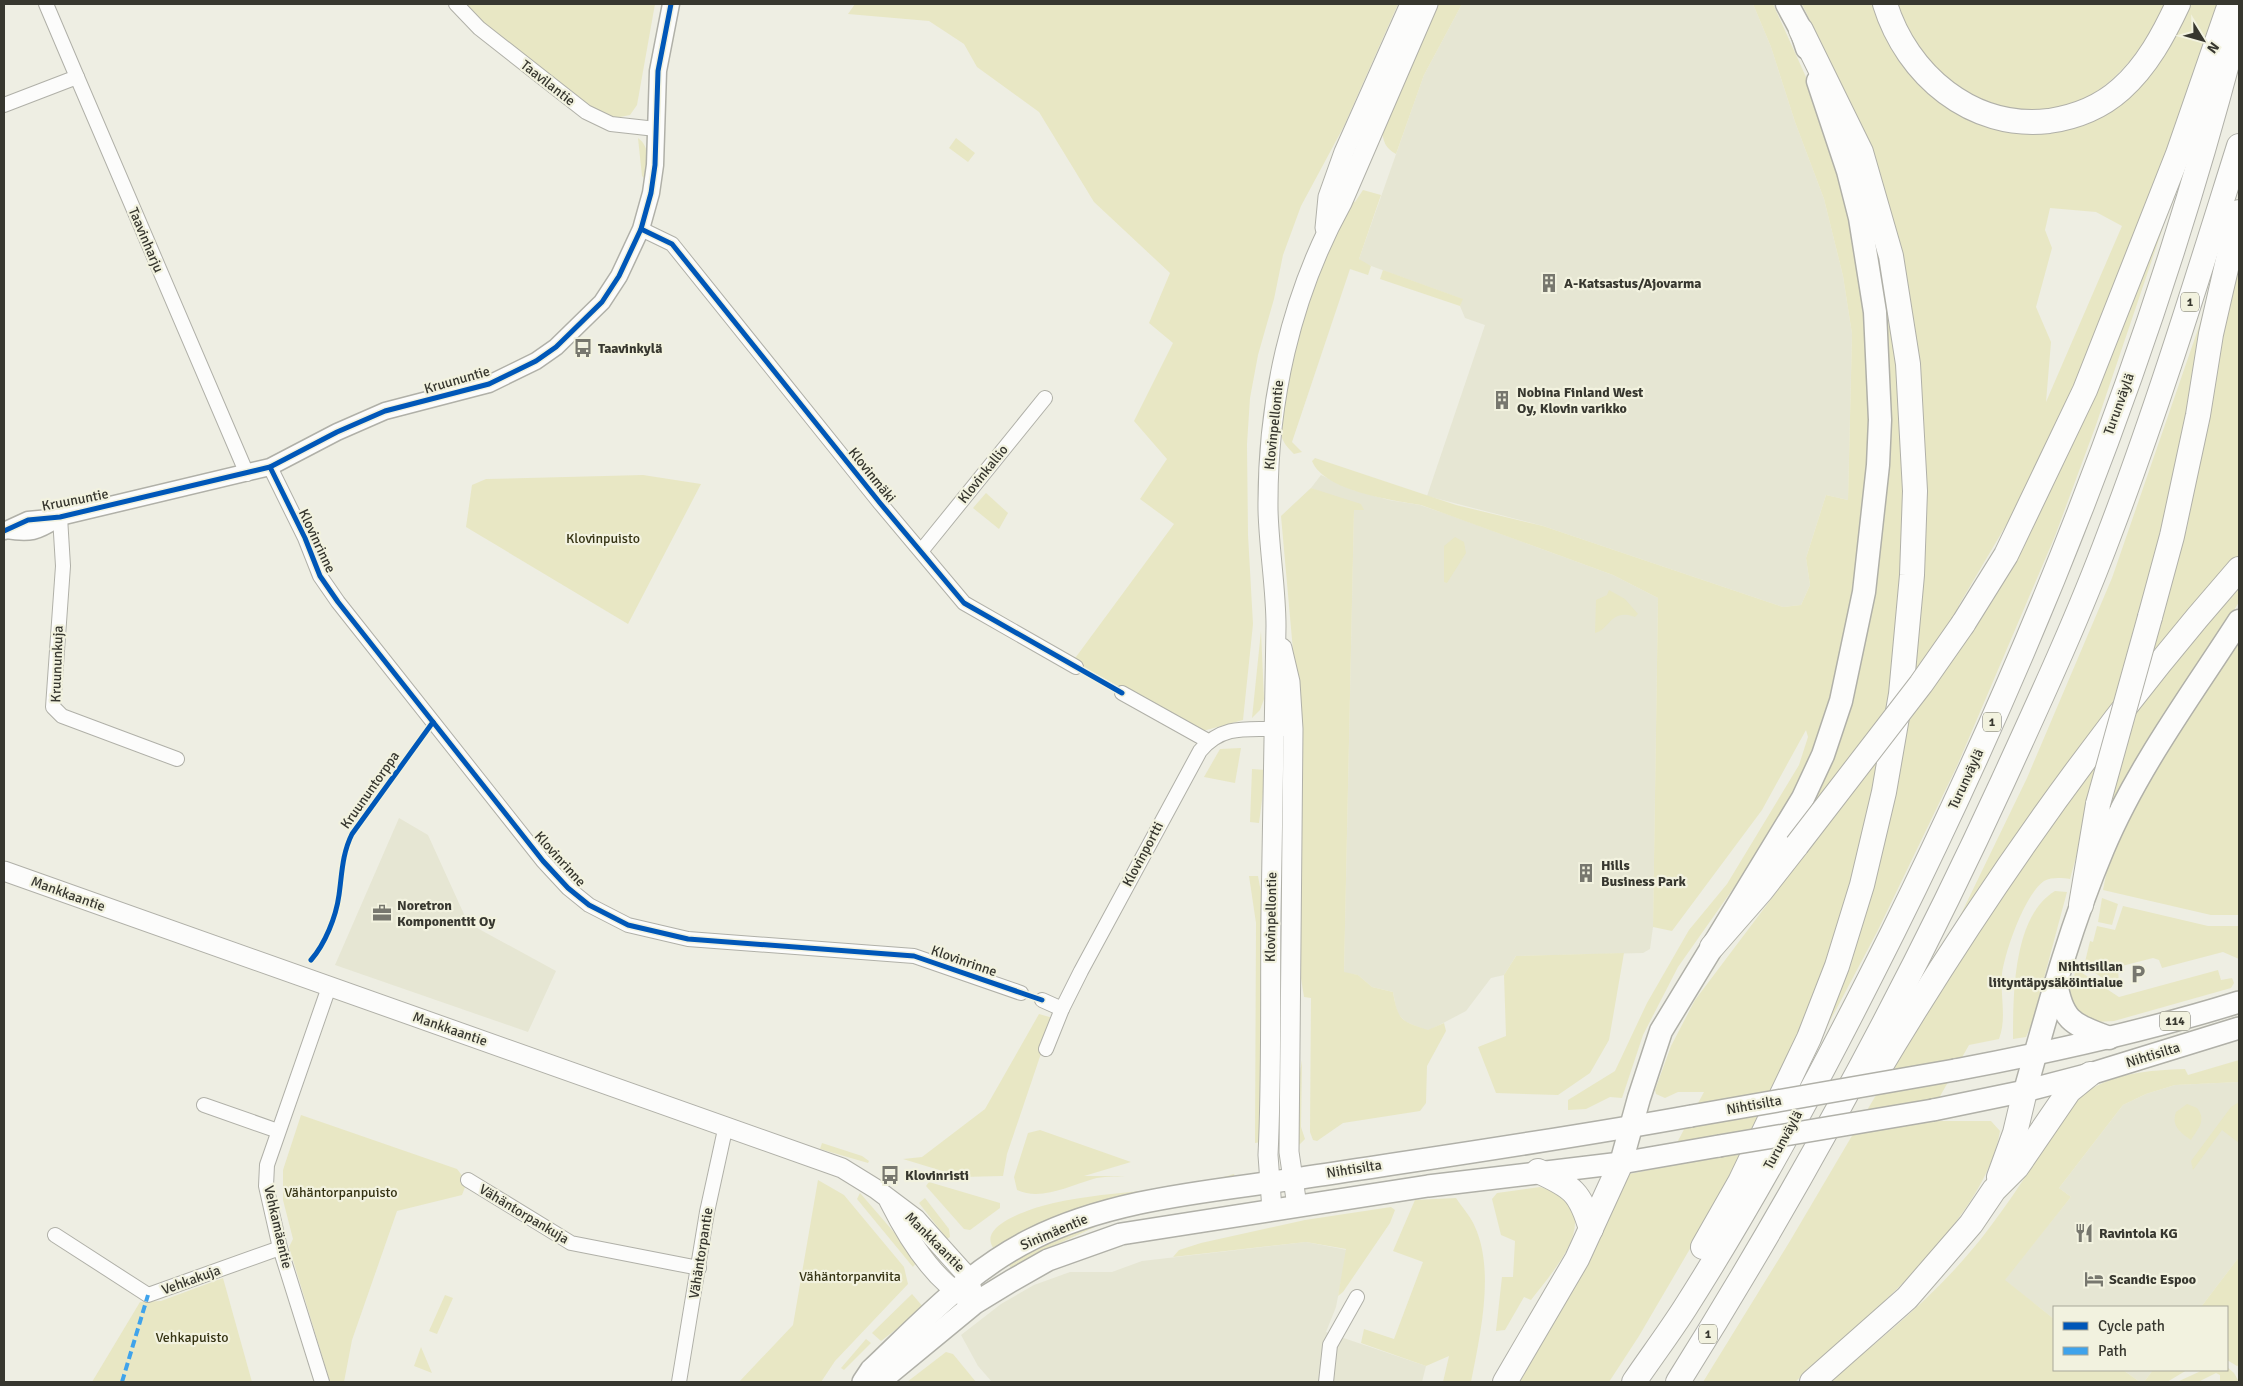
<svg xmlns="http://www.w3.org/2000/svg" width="2243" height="1386" font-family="Signika,sans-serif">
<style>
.built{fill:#e6e6d3}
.green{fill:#e8e7c4;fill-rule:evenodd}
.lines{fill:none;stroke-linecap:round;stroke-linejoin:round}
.minor-casing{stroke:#b0b0a8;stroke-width:16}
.tertiary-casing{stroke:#b0b0a8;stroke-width:19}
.secondary-casing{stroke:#b0b0a8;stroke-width:21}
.primary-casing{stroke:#b0b0a8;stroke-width:24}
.trunk-casing{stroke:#b0b0a8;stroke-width:25}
.motorway-casing{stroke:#b0b0a8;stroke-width:26}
.minor{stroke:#fcfcfb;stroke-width:14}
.tertiary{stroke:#fcfcfb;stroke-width:16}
.secondary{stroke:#fcfcfb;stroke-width:19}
.primary{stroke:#fcfcfb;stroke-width:21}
.trunk{stroke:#fcfcfb;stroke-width:22}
.motorway{stroke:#fcfcfb;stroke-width:24}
.primary-bridge-casing{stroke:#b0b0a8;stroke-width:24;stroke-linecap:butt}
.motorway-bridge-casing{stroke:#b0b0a8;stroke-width:26;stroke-linecap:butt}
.primary-bridge{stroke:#fcfcfb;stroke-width:21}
.motorway-bridge{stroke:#fcfcfb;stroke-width:24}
.quiet{stroke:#3fa3eb;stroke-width:4;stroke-dasharray:8 4;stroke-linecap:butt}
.cycleway-casing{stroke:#f2f2df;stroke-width:8}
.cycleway{stroke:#0057b8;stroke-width:5}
.labels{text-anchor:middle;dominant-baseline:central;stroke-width:4.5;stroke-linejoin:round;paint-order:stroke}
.shield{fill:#f2f2df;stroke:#6f6f64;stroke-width:1}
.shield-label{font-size:12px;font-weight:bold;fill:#37372f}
.street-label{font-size:14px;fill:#37372f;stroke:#f2f2df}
.poi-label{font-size:14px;font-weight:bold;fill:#37372f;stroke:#f2f2df;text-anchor:start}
.park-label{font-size:14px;fill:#353313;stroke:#f2f2df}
</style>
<rect width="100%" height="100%" fill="#eeeee3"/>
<g class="built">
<polygon points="1462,4 1753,4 1771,47 1795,122 1824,199 1843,276 1852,334 1848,500 1826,495 1806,558 1810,585 1801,605 1783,607 1543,526 1427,496 1485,325 1465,318 1460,306 1462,299 1363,263 1359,259 1424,75"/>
<polygon points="1321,475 1353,490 1389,500 1420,505 1452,516 1613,575 1658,598 1653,927 1650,949 1643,953 1516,956 1504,975 1491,978 1466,1011 1428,1031 1406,1022 1397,1013 1393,992 1372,987 1358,975 1344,973 1354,509 1363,509 1311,488"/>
<polygon points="399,818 428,835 468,923 556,971 528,1032 335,965"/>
<polygon points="2239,1082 2239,1257 2201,1307 2054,1307 2054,1319 2004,1280 2071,1197 2059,1188 2123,1105 2146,1094 2175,1085"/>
<polygon points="1306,1242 1347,1250 1336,1307 1326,1332 1426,1366 1422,1382 992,1382 978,1366 961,1335 1001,1304 1034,1285 1070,1272 1112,1272 1142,1261"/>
<polygon points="2123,1370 2153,1370 2144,1382 2140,1382"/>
</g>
<g class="green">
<polygon points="465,4 655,4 637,105 630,115 615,118 598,112 484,23"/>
<polygon points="855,4 1398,4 1344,126 1301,206 1283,255 1274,299 1258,355 1250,398 1247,444 1248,535 1253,624 1243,720 1199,732 1073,661 1174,524 1140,499 1167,459 1134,421 1173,343 1149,323 1170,273 1094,202 1039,112 977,67 964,44 929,21 848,14"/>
<path d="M1434,4H1462L1424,75L1396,154C1385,148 1383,141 1382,130Z"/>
<path d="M1753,4H1773L1820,108L1862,264L1871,418L1855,589L1834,685L1823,725L1806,771L1761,849L1678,967L1643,1035L1622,1098L1610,1097L1586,1109L1568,1110V1100L1615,1071L1647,1003L1689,930L1727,884L1799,765L1808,737L1806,730L1762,810L1672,931L1653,927L1658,598L1613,575L1421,505C1391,500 1324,491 1312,461L1315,458L1456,505L1543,526L1783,607L1801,605L1810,585L1806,558L1826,495L1848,500L1852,334L1843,276L1824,199L1795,122L1771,47Z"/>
<path d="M1802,4H1875L1962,111L2085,117L2185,4H2220L2179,125L2077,383L2012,515L1959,605L1966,641L1993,600L2015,558L2177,186L2096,425L2055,536L1957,766L1877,932L1812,1055L1847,953L1919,538L1878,175L1849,100ZM2050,208L2096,212L2122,226L2046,402L2051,342L2036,307L2052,248L2045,230Z"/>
<path d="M1893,4H2166C2139,58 2098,111 2032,112C2022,113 2011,108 2002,106C1974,100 1951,87 1930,66C1916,51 1904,22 1893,4Z"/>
<path d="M638,138C650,146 650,168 645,179L642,176Z"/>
<polygon points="956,138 975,153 968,162 949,148"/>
<polygon points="1859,182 1891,300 1906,477 1899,637 1865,840 1840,924 1798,1041 1725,1189 1639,1336 1609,1382 1519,1382 1588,1265 1629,1174 1664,1167 1704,1092 1678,1092 1665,1098 1656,1094 1655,1090 1671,1046 1695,1000 1799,862 1794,826 1882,521"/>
<path d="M1363,190L1381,195L1359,259L1371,266L1368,275L1350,269L1292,442L1302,452L1294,454C1288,448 1281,441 1281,432C1280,416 1284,399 1287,383C1300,319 1325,260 1349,199L1355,202Z"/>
<polygon points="2239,255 2239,561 1947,943 2027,778 2112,578 2214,283 2162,611 2187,528 2223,326"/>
<polygon points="1383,270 1463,299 1460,306 1380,279"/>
<polygon points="643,475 701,484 628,624 466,527 472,485 486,479"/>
<path d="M1311,488L1361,504L1364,510H1354L1344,972L1358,975L1372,987L1393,992C1398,1021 1401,1021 1428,1030L1444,1023L1446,1031L1427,1066L1426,1103L1420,1111L1343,1123L1317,1141L1313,1140L1310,1132L1311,998L1304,997L1296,948L1300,729L1281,516Z"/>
<polygon points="986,493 1008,513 999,529 973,508"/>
<polygon points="1455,537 1464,542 1466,553 1447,583 1444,582 1444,546"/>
<path d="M2239,583V602L2118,801L2110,798L2089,810L2070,879C2062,878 2052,877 2044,881C2025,894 2005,951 2002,974C2000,996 2007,1018 1999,1039L1969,1045L1926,1121H1991L2000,1131C1986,1220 1861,1324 1795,1382H1703L1790,1241L1955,961L2096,761Z"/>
<path d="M1609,590L1625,599L1638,614L1635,617C1610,608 1610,630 1595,633L1596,600L1607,595Z"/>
<polygon points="1261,631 1264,699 1260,710 1252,718"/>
<polygon points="2239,633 2239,915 2211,915 2103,890 2109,860 2141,793"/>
<polygon points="1241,748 1235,783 1204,777 1220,749"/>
<polygon points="1252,769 1266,770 1259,823 1250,822"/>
<polygon points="1281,847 1283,1032 1279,1031"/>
<polygon points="1249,876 1258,876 1265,914 1262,1142 1255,1143 1256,923"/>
<path d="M2055,891L2067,892L2032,1023L2026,1037L2013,1039C2013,995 2013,916 2055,891Z"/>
<polygon points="2102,898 2118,904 2112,925 2098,922"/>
<polygon points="2123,906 2208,926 2239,926 2239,959 2223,952 2162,968 2159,960 2153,958 2118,967 2119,986 2117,988 2088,968 2085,962 2090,941 2093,942 2097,926 2115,930"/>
<polygon points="1624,953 1609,1040 1590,1073 1558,1095 1496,1093 1478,1047 1506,1036 1504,975 1516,956"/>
<polygon points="2076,969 2119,997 2218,970 2221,980 2232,978 2234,983 2231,988 2114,1021 2096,1022 2078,1015 2069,994"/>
<polygon points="1039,1014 1053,1018 1007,1154 1003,1176 962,1177 903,1159 922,1157 985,1109"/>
<polygon points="1302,1060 1301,1127 1305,1139 1299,1145 1293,1116"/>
<path d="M2239,1060V1082L2175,1085L2146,1094L2123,1105L2059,1188L2071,1197L2005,1280L2054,1319V1370H2123L2140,1382H1829C1889,1332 1943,1290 1990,1227C2005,1207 2020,1186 2033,1164C2047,1141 2059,1113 2081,1096C2110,1073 2150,1070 2185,1069L2188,1075Z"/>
<polygon points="2239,1102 2239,1143 2222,1130 2193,1170 2191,1161 2231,1107"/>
<path d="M2187,1104L2197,1108C2207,1120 2198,1129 2191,1140C2180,1132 2171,1126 2176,1112Z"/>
<polygon points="301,1115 457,1169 467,1182 462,1195 397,1211 352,1340 344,1382 330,1382 289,1247 293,1239 283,1200 283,1170"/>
<path d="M1040,1130L1131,1162L1084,1176H1125C1115,1177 1103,1176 1093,1179C1069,1186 1041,1201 1017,1190L1014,1177L1028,1133Z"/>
<polygon points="822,1143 862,1156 869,1161 868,1163 820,1149"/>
<path d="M1234,1174L1235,1177L994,1249C977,1227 1025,1211 1042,1206C1104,1189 1172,1194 1234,1174Z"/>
<polygon points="818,1180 844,1195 904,1267 908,1284 835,1361 821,1382 739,1382 793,1325"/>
<polygon points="929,1182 1000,1203 1000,1208 970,1230 964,1229 926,1186"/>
<path d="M1540,1187C1610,1209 1558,1265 1531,1300L1524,1297L1505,1330L1496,1331L1502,1277H1513L1515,1241L1501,1235L1492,1199L1497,1193Z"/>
<polygon points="860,1193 918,1260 913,1267 857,1199"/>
<polygon points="925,1198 949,1229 950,1237 947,1239 919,1203"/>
<path d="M1456,1198C1462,1207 1471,1217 1475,1227C1495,1271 1480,1336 1471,1382H1443L1449,1356L1426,1366L1361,1343L1364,1329L1394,1339L1423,1262L1393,1251L1415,1200Z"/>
<polygon points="1391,1207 1395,1210 1390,1223 1343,1292 1338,1296 1346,1249 1306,1242 1173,1257 1179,1250 1201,1243 1305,1220"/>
<polygon points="1093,1222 1095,1227 1049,1248 1012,1269 1007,1263 1044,1241"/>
<polygon points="2239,1257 2239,1365 2237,1366 2227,1360 2227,1307 2201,1307"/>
<polygon points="223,1278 252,1382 92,1382 140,1302 161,1301"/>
<polygon points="912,1294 924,1308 881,1341 872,1333"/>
<polygon points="445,1295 453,1298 437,1334 429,1331"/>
<polygon points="866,1339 871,1343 844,1370 841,1368"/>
<polygon points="421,1347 432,1373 414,1366"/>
<polygon points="946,1352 953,1354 976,1382 907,1382"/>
<polygon points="2227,1367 2234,1373 2239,1382 2220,1382 2220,1375 2216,1373 2198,1382 2177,1382 2203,1370 2227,1370"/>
<polygon points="2153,1370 2187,1370 2167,1382 2144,1382"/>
</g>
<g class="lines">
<g class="minor-casing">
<g id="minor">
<polyline points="46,4 77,77"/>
<polyline points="456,4 479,28 586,112 611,124 656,129"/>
<polyline points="4,105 77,77 247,474"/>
<polyline points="641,229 672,244 880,503 964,603 1076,667"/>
<polyline points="270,467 305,538 320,576 338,602 543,861 568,888 589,905 628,925 688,939 914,956 1021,993"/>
<polyline points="60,517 63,566 53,707 62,716 177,759"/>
<polyline points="922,550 1045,398"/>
<polyline points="1122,693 1208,741"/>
<polyline points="1042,1000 1062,1009"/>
<path d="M1046,1049L1062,1009L1081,971L1200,751C1223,723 1250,730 1283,729"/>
<polyline points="204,1105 278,1131"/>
<polyline points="468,1180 571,1243 699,1268"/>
<polyline points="55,1235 148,1295 280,1248"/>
<polyline points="322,1382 280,1248 266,1186 267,1165 329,987"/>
<polyline points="679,1382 707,1212 726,1125"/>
<polyline points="1326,1382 1330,1345 1357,1297"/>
</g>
</g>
<g class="tertiary-casing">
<g id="tertiary">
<path d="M6,530C30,534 37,532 57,519"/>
<polyline points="4,531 28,520 60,517 270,467 337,432 385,411 489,384 536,361 556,347 602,302 619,276 641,229 651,193 655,165 658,71 671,4"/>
</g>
</g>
<g class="secondary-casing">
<g id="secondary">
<polyline points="1325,228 1328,197 1344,152 1410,4"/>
<polyline points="1282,648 1290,682 1293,729 1289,1152 1297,1206"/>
<polyline points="4,871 842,1168 876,1189 916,1219 969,1278 973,1294"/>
<path d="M889,1201C906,1235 934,1281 968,1299"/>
<path d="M1272,1210L1268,1155C1272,1074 1270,993 1271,912C1272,817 1275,722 1276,626C1276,588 1269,549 1268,510C1267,403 1290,297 1342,203L1428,4"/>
</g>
</g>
<g class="primary-casing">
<g id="primary">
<path d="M1955,1070C2051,1052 2146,1031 2239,1002"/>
<polyline points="1933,1110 2025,1091 2090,1074 2239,1028"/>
<path d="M863,1382L871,1370C922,1322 969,1270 1032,1239C1112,1199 1206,1192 1294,1179C1426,1159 1560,1140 1691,1116"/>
<polyline points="879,1382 975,1303 1011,1281 1048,1260 1121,1234 1428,1186 1621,1163 1719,1146"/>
</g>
</g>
<g class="trunk-casing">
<g id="trunk">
<polyline points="1787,4 1801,30 1807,48"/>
<path d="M2056,983C2063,1023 2074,1024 2109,1038"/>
<path d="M2025,1091C2048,1009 2070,927 2103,849C2137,768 2192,694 2239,621"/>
<polyline points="1621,1163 1639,1098 1661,1031 1803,798 1823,755 1841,701 1864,592 1878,465 1880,420 1875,312 1860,218 1848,171 1818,81"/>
</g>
</g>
<g class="motorway-casing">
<g id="motorway">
<path d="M1885,4C1907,75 1972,130 2049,121C2076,117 2101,107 2121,89C2147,66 2164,34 2178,4"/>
<polyline points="2150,617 2172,536 2198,415 2211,334 2239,212"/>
<polyline points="1963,624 2006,555 2085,390 2178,154 2230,4"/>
<polyline points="2081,905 2098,804"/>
<polyline points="1712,947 1761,891 1797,845"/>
<path d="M1873,1079C1980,899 2101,726 2239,569"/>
<path d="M1538,1171C1573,1187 1580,1192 1591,1229"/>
<polyline points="1999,1177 2015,1133 2025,1091"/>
<polyline points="1703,1247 1740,1182 1809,1038 1837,966 1862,885 1884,792 1901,694 1912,575 1915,491 1908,364 1891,256 1861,152 1801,30"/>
<polyline points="1505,1382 1577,1259 1621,1163"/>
<path d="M1634,1382C1651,1357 1669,1333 1685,1308C1762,1187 1829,1060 1893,932C2038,640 2159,334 2239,18"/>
<path d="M1678,1382C1799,1189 1908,988 2003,781C2040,700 2078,618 2109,535C2158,407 2198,276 2239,146"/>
<polyline points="1812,1382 1907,1298 1971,1224 1994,1190 2017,1167 2069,1091 2090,1074"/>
</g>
</g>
<use href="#minor" class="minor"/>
<use href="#tertiary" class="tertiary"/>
<use href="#secondary" class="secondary"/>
<use href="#primary" class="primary"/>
<use href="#trunk" class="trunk"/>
<use href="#motorway" class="motorway"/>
<g class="primary-bridge-casing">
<g id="primary-bridge">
<polyline points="1691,1116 1955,1070"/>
<polyline points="1719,1146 1933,1110"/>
</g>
</g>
<g class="motorway-bridge-casing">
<g id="motorway-bridge">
<polyline points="2098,804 2150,617"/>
<polyline points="1797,845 1921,684 1963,624"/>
</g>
</g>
<use href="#primary-bridge" class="primary-bridge"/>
<use href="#motorway-bridge" class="motorway-bridge"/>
<polyline class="quiet" points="122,1382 148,1295"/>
<g class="cycleway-casing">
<g id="cycleway">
<polyline points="641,229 672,244 880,503 964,603 1122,693"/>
<polyline points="270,467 305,538 320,576 338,602 543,861 568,888 589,905 628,925 688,939 914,956 1042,1000"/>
<polyline points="4,531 28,520 60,517 270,467 337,432 385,411 489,384 536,361 556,347 602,302 619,276 641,229 651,193 655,165 658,71 671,4"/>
<path d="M311,960C325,944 336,917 339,895C342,874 342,854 352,834L433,722"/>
</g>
</g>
<use href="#cycleway" class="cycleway"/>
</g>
<defs>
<g id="building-bare" transform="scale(1.5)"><path d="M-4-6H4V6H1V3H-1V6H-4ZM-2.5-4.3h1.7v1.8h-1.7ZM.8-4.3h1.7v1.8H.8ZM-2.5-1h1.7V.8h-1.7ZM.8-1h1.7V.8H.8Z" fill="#77776e" stroke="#f2f2df" stroke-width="2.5" paint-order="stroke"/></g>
<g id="bus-bare" transform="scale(1.5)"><path d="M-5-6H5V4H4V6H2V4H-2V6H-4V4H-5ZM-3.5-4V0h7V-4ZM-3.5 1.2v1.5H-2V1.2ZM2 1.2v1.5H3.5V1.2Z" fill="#77776e" stroke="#f2f2df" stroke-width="2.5" paint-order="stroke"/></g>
<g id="office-bare" transform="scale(1.5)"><path d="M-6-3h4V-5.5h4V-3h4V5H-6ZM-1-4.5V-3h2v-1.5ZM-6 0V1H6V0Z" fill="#77776e" stroke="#f2f2df" stroke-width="2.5" paint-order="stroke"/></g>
<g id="parking-bare" transform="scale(1.5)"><path d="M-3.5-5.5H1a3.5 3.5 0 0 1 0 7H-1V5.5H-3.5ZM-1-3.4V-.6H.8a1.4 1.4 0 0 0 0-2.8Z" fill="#77776e" stroke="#f2f2df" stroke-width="2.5" paint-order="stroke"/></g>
<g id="restaurant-bare" transform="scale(1.5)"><path d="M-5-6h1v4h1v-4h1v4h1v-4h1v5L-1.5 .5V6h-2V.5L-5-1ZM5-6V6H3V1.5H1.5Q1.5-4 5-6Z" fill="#77776e" stroke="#f2f2df" stroke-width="2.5" paint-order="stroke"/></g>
<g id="hotel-bare" transform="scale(1.5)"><path d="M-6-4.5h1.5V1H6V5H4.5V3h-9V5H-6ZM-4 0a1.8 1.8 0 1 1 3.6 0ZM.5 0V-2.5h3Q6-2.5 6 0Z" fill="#77776e" stroke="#f2f2df" stroke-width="2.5" paint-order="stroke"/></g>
</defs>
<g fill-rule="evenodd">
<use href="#building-bare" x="1549" y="283"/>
<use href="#bus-bare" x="583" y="348"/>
<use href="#building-bare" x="1502" y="400"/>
<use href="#building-bare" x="1586" y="873"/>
<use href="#office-bare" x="382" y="913"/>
<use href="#parking-bare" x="2138" y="974"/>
<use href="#bus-bare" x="890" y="1175"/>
<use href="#restaurant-bare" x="2084" y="1233"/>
<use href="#hotel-bare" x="2094" y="1279"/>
</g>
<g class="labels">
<g class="shield">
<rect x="2181" y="292.5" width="18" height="19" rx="4"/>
<rect x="1983" y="712.5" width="18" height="19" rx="4"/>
<rect x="2160" y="1011.5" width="30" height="19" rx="4"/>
<rect x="1699" y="1324.5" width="18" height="19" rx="4"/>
</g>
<g class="shield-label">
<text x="2190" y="302">1</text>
<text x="1992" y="722">1</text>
<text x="2175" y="1021">114</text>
<text x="1708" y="1334">1</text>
</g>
<g class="street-label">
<text transform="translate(548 83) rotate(38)">Taavilantie</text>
<text transform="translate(146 240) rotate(67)">Taavinharju</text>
<text transform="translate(457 380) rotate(-16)">Kruununtie</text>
<text transform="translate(2119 404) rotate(-70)">Turunväylä</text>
<text transform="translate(1274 425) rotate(-84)">Klovinpellontie</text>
<text transform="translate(983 474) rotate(-51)">Klovinkallio</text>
<text transform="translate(872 475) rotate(51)">Klovinmäki</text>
<text transform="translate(75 500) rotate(-11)">Kruununtie</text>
<text transform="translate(317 541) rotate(65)">Klovinrinne</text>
<text transform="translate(57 664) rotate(-88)">Kruununkuja</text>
<text transform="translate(1966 779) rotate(-65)">Turunväylä</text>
<text transform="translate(370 790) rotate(-55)">Kruununtorppa</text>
<text transform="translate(1143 854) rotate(-62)">Klovinportti</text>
<text transform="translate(560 859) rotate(48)">Klovinrinne</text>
<text transform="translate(68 894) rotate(20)">Mankkaantie</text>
<text transform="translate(1271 917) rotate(-89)">Klovinpellontie</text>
<text transform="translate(964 961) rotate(19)">Klovinrinne</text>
<text transform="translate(450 1029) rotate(19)">Mankkaantie</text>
<text transform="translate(2153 1055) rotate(-17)">Nihtisilta</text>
<text transform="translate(1754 1105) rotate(-10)">Nihtisilta</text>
<text transform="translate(1783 1140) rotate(-61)">Turunväylä</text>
<text transform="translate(1354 1169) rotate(-9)">Nihtisilta</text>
<text transform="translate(524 1214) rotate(31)">Vähäntorpankuja</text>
<text transform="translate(278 1227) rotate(77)">Vehkamäentie</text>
<text transform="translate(1054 1232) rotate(-23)">Sinimäentie</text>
<text transform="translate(935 1242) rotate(45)">Mankkaantie</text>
<text transform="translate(701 1253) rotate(-81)">Vähäntorpantie</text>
<text transform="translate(191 1280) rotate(-20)">Vehkakuja</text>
</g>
<g class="poi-label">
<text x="1564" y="283">A-Katsastus/Ajovarma</text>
<text x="598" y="348">Taavinkylä</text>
<text x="1517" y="392">Nobina Finland West<tspan x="1517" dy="16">Oy, Klovin varikko</tspan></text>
<text x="1601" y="865">Hills<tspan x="1601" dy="16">Business Park</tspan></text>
<text x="397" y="905">Noretron<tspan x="397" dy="16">Komponentit Oy</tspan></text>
<text x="2123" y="966" text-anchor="end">Nihtisillan<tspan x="2123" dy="16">liityntäpysäköintialue</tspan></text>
<text x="905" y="1175">Klovinristi</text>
<text x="2099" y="1233">Ravintola KG</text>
<text x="2109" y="1279">Scandic Espoo</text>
</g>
<g class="park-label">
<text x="603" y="538">Klovinpuisto</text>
<text x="341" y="1192">Vähäntorpanpuisto</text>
<text x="850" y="1276">Vähäntorpanviita</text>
<text x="192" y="1337">Vehkapuisto</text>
</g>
</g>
<rect width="2243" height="1386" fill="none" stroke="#37372f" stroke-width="10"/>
<rect x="2053" y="1306" width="175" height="65" fill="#f2f2df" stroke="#a7a799"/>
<rect x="2063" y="1322" width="25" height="8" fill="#0057b8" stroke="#a7a799"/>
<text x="2098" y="1331" font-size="15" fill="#37372f">Cycle path</text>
<rect x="2063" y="1347" width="25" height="8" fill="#3fa3eb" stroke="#a7a799"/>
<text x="2098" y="1356" font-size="15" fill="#37372f">Path</text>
<g transform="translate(2203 40) rotate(127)" stroke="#f2f2df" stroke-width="4" paint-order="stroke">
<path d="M0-4L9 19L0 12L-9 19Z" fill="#37372f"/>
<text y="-8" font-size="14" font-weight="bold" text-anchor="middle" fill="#37372f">N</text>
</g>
</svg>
